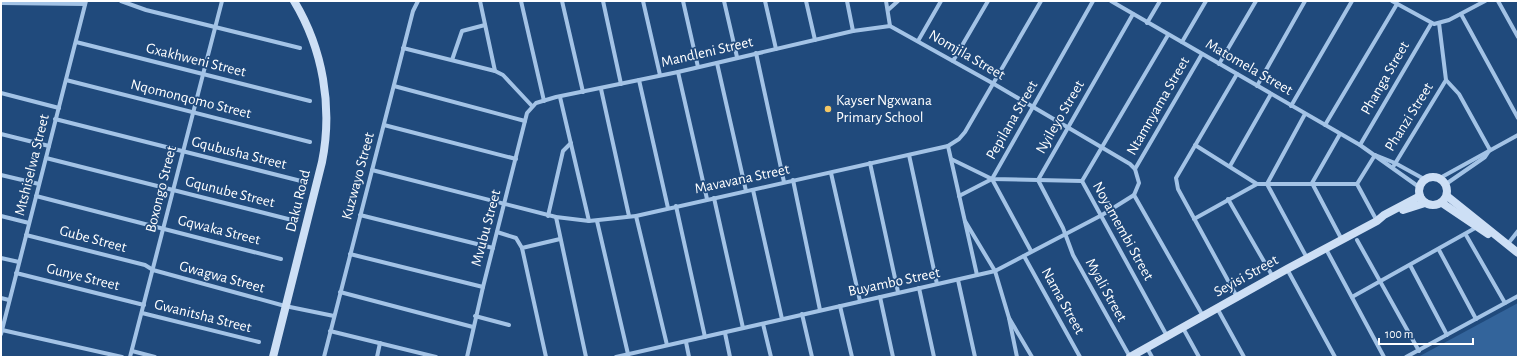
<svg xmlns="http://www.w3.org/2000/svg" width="1519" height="358" font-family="'Alegreya Sans',sans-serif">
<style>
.green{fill:#33649b}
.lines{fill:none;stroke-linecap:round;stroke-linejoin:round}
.street{stroke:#a3c3e6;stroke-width:4}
.secondary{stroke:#cddff5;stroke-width:8}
.poi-dot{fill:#f4c764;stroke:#204a7c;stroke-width:1.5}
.labels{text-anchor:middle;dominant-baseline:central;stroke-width:3.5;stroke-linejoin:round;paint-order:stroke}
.street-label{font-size:15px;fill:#fff;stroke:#204a7c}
.poi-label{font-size:15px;fill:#fff;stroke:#204a7c;text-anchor:start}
</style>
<rect width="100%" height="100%" fill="#204a7c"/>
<polygon class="green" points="1518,303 1518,357 1418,357"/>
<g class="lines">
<g class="street">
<polyline points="121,1 146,10 300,48"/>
<polyline points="480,1 495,71 503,75 532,106"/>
<polyline points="521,1 544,101"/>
<polyline points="562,1 583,92"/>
<polyline points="603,1 621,84"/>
<polyline points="643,1 660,75"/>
<polyline points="683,1 698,67"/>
<polyline points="724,1 737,57"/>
<polyline points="765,1 776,49"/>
<polyline points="806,1 815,40"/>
<polyline points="847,1 853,31"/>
<polyline points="886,1 890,26"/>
<polyline points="1111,1 1360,145 1419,187"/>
<polyline points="1392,1 1434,24 1449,20 1485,1"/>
<polyline points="1498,1 1518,37"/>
<polyline points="1,3 85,4"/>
<polyline points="888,10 898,1"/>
<polyline points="1461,14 1518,118"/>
<polyline points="1147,23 1160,1"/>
<polyline points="918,41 941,1"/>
<polyline points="76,42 310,101"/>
<polyline points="1182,42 1206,1"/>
<polyline points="403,48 495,71"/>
<polyline points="756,53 784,182"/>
<polyline points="452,60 462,31 485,25"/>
<polyline points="953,61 988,1"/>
<polyline points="717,63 746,191"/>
<polyline points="1219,64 1256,1"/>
<polyline points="678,72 707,199"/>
<polyline points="1237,74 1176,178 1178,189 1237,297"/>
<polyline points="66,80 310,142"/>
<polyline points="639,80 668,208"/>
<polyline points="1446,80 1459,94 1490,150"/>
<polyline points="394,86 525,121"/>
<polyline points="1257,86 1305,1"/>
<polyline points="601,89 629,216"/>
<polyline points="1,93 59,108"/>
<polyline points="560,97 589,221"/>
<polyline points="1291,106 1352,1"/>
<polyline points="1305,114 1267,184 1307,258"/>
<polyline points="55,119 301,181"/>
<polyline points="384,125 516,159"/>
<polyline points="1325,125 1397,4"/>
<polyline points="1,134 49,146"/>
<polyline points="1340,134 1312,183 1342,240"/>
<polyline points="1195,145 1257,184"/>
<polyline points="1360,145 1431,24"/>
<polyline points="948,146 977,275"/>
<polyline points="909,155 937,284"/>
<polyline points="1375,155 1395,163 1424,179"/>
<polyline points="46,158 292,220"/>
<polyline points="951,159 992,179 1082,181"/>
<polyline points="870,163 898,292"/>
<polyline points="1230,166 1271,94"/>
<polyline points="1393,167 1446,80 1439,23"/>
<polyline points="1135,169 1202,54"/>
<polyline points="372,170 556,217 589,221 636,216 948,146 959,139 965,132 1041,1"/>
<polyline points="831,173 860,301"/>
<polyline points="1,175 39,184"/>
<polyline points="1440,178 1518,135"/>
<polyline points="793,180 820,310"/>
<polyline points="1082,181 1167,336"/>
<polyline points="1082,181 1168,35"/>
<polyline points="1357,184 1377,221"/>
<polyline points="1357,184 1375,155"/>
<polyline points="1446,184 1485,157 1489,151"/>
<polyline points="753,190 782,319"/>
<polyline points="1134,195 1203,316"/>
<polyline points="36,196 281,259"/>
<polyline points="959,196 992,179"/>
<polyline points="714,198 743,328"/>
<polyline points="1228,199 1273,277"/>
<polyline points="676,206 705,337"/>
<polyline points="360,215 493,248"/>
<polyline points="1,216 29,223"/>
<polyline points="548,216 563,151 571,143"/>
<polyline points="636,216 667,345"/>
<polyline points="556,217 586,357"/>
<polyline points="1194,219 1257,184 1357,184"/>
<polyline points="597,221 628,354"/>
<polyline points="965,221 995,271 1009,318 1032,357"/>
<polyline points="497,232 516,238 522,248"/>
<polyline points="26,235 145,265 153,270 285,306 334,316"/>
<polyline points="1466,235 1505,303"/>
<polyline points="1357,240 1419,351"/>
<polyline points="1507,245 1518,231"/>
<polyline points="1326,249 1384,357"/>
<polyline points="1439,250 1476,319"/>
<polyline points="1031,251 992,179 1093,1"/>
<polyline points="350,254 483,287"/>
<polyline points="1024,256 1080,357"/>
<polyline points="1,258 19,262"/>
<polyline points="1410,265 1447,335"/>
<polyline points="1287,269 1335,357"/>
<polyline points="16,273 144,305"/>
<polyline points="958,280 975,357"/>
<polyline points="919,288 934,357"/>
<polyline points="340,292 473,327"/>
<polyline points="880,297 893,357"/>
<polyline points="1352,297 1477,227"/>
<polyline points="1,298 9,300"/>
<polyline points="840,306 852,357"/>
<polyline points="1217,308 1244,357"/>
<polyline points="142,313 259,342"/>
<polyline points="802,314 812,357"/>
<polyline points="475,316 509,325"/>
<polyline points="1009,318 1017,357"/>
<polyline points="763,324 771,357"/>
<polyline points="1183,328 1199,357"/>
<polyline points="2,330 122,357"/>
<polyline points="330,331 436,357"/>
<polyline points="725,333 730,357"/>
<polyline points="1,334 86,1"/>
<polyline points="686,342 689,357"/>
<polyline points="1147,348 1152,357"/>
<polyline points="132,351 155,357"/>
<polyline points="130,357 222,1"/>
<polyline points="324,357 413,11 418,1"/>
<polyline points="377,357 380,343"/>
<polyline points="467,357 483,287 527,113 536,103 556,97 678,72 853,31 890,26 994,84 1130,164 1135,169 1139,183 1134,195 1102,215 995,271 616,357"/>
<polyline points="546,357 522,248 560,239"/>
<polyline points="1130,357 1073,255 1063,228 1038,180 1133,14"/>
<polyline points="1406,357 1518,296"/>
</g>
<g class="secondary">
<circle cx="1433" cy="191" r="14"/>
<polyline points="1447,196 1518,253"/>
<polyline points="1442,203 1488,234"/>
<polyline points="1403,210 1425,203"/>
<path d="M273,357L322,162C333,107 323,49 294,1"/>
<polyline points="1130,357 1287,269 1377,221 1384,215 1420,196"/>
</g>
</g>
<circle class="poi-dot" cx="828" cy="109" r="4"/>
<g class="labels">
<g class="street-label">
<text transform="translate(707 52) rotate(-13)">Mandleni Street</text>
<text transform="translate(967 55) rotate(30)">Nomjila Street</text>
<text transform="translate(196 60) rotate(14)">Gxakhweni Street</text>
<text transform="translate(1249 67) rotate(30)">Matomela Street</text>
<text transform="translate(1385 78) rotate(-60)">Phanga Street</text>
<text transform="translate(191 99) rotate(14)">Nqomonqomo Street</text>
<text transform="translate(1158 106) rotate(-60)">Ntamnyama Street</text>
<text transform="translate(1060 117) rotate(-60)">Nyileyo Street</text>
<text transform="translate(1409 117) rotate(-58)">Phanzi Street</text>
<text transform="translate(1012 120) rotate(-60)">Pepilana Street</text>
<text transform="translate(239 153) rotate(14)">Gqubusha Street</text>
<text transform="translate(32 165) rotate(-76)">Mtshiselwa Street</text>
<text transform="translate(358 176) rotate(-75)">Kuzwayo Street</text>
<text transform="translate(742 179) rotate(-12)">Mavavana Street</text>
<text transform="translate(161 189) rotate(-76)">Boxongo Street</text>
<text transform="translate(230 192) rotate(14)">Gqunube Street</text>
<text transform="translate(298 201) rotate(-76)">Daku Road</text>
<text transform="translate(486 228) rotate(-75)">Mvubu Street</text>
<text transform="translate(219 230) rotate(14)">Gqwaka Street</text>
<text transform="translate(1123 231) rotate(61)">Noyamembi Street</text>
<text transform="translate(93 239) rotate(15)">Gube Street</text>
<text transform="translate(1246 276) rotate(-29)">Seyisi Street</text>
<text transform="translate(83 277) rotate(14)">Gunye Street</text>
<text transform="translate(222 277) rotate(15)">Gwagwa Street</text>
<text transform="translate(894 282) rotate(-12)">Buyambo Street</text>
<text transform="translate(1106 290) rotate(61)">Myali Street</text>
<text transform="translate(1063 301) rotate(61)">Nama Street</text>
<text transform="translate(203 316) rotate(14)">Gwanitsha Street</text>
</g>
<g class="poi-label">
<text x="836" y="100">Kayser Ngxwana<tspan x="836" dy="17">Primary School</tspan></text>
</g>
</g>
<rect width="1519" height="358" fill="none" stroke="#ffffff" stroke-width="4"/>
<path d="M1379 338v6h94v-6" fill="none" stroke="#ffffff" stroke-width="2"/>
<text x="1385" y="338" font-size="12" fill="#ffffff" stroke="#204a7c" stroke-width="3" paint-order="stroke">100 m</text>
</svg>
